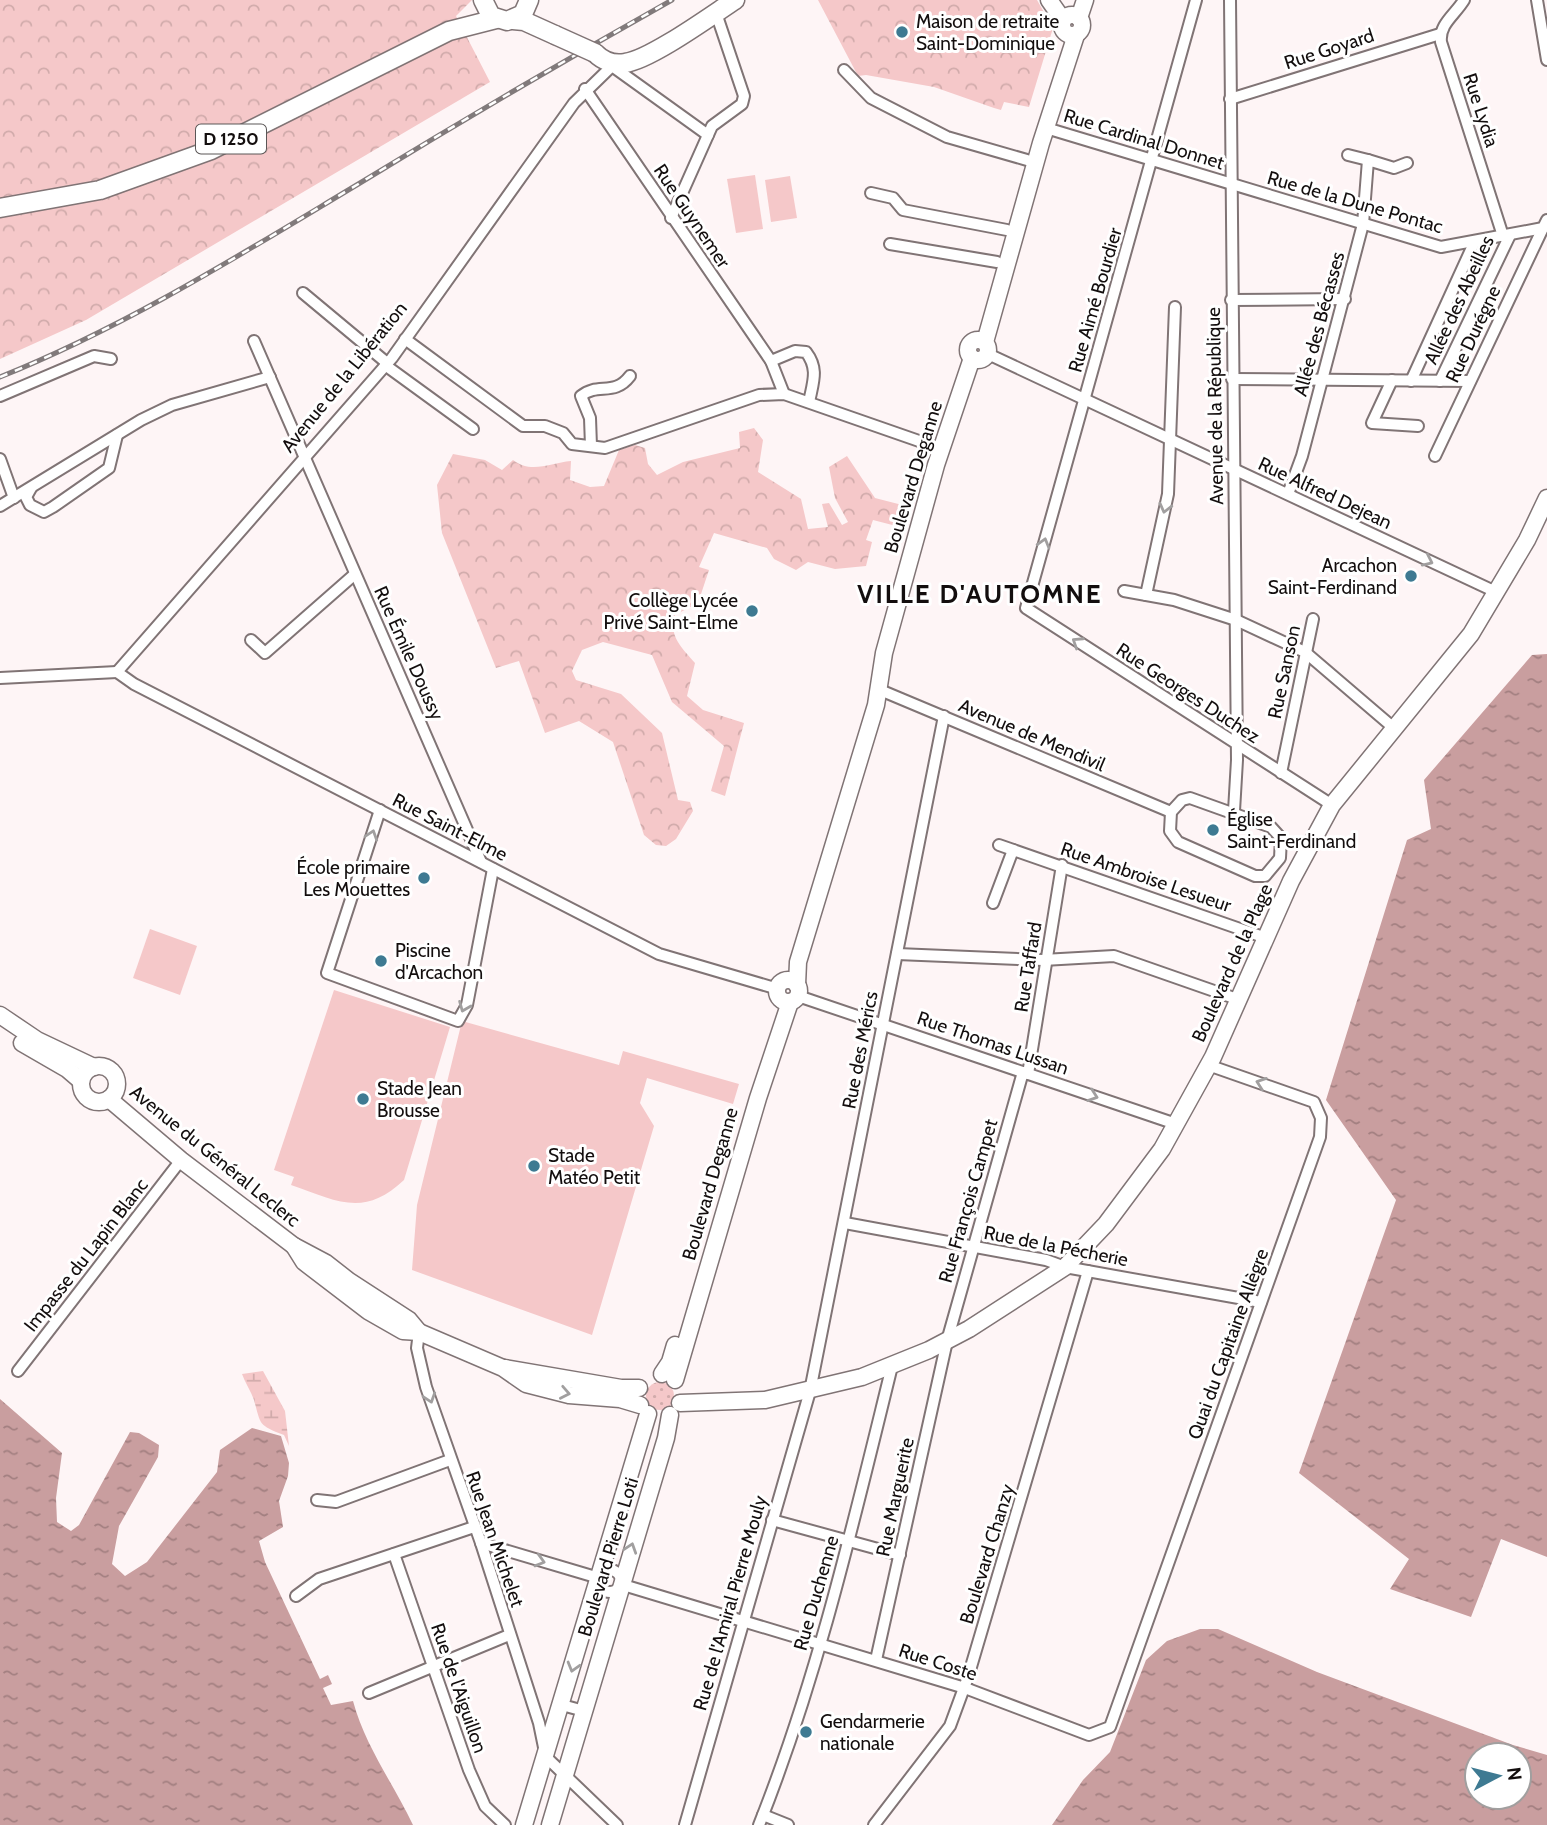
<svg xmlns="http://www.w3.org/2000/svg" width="1547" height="1825" font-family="Cabin,sans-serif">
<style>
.grass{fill:#f5c8c9}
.forest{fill:url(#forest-crowns)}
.wetland{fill:url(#wetland-marsh)}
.garden{fill:url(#garden-dots)}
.water{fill:url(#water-ripples);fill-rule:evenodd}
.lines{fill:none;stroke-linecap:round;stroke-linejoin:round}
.street-casing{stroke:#807475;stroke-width:14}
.secondary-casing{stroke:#807475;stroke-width:19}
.primary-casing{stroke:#807475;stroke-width:21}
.street{stroke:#fff;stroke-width:10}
.secondary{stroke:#fff;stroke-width:16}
.primary{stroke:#fff;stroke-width:18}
.rail-casing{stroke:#817a7b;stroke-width:5}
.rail{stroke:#fff;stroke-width:2.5;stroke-dasharray:8;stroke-linecap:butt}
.primary-bridge-casing{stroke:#807475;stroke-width:21;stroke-linecap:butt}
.primary-bridge{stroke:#fff;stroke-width:18}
.oneway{stroke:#a19f9f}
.poi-dot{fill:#3e7a92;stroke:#fff;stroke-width:2.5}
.labels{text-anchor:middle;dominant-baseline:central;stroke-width:6;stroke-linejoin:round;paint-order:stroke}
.shield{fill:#fff;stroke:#5a5656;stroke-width:2}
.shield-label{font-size:18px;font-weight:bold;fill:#130e0e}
.poi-label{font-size:19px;fill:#130e0e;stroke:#fff;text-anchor:start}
.street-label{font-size:19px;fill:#130e0e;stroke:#fff}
.district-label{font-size:26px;font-weight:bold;letter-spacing:2px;fill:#130e0e;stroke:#fff}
</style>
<defs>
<pattern id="forest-crowns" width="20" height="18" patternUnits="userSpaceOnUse" patternTransform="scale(1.75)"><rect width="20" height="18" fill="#f5c8c9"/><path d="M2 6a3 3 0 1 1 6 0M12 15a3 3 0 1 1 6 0" fill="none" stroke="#d1abab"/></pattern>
<pattern id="wetland-marsh" width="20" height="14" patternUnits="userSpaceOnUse" patternTransform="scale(1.75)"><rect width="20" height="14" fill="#f5c8c9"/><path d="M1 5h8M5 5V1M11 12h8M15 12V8" fill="none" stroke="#d1abab"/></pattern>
<pattern id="garden-dots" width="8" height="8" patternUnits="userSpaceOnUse" patternTransform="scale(1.75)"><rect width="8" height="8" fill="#f5c8c9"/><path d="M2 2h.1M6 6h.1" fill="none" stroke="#d1abab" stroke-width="1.8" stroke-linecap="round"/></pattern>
<pattern id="water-ripples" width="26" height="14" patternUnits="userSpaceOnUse" patternTransform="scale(1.75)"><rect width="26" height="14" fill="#c99e9f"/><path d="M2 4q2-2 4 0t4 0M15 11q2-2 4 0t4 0" fill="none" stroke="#a27f80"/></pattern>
</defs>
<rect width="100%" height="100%" fill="#fef5f6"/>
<g class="grass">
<polygon points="755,175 763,229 736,233 727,179"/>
<polygon points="790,176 797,218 771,222 765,180"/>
<polygon points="150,929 197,946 180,995 133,978"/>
<path d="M334,990L450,1027L404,1180C364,1218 337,1201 291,1185L294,1177L274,1170Z"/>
<polygon points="462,1021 619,1065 623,1051 739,1084 733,1104 647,1078 640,1103 654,1126 592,1335 412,1270 417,1205"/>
</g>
<g class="forest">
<polygon points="0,0 472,0 456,16 490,82 86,320 0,359"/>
<polygon points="818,0 1037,0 1053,28 1029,107 1004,102 1001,110 994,108 934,87 866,75 858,76"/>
<path d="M754,428L763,440L758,472L801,499L808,529L828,527L822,504L829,503L842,525L848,522L835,498L829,467L847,456L875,498L910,507L904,528L873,520L866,540L872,542L866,566L835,569L808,562L796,570L774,559L767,548L714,533L699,567L709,570L698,603L675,615C668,636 682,648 695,663L687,696L703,710L744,723L725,796L711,791L724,746L672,702L652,655L603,642L582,650L572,671L576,680L621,694L662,733L678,800L690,802L693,811L676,839L666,846L656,845L644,835L613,742L579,721L545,733L519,661L496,668L442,533L437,485L453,454L485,460L502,470L513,460C531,474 550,463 571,461L570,480L590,487L604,486L619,450L635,445L645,448L648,464L657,475L683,462L740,448L739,432Z"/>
</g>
<path class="wetland" d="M263,1371L285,1411L289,1446L284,1435C258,1425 261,1425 254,1400C251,1391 245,1383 242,1374Z"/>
<circle class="garden" cx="660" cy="1396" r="14"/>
<g class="water">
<polygon points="1547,654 1547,1557 1501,1539 1471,1617 1390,1589 1409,1559 1299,1473 1396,1200 1326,1100 1407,840 1431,829 1424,780 1532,655"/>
<path d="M0,1399L62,1453L56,1498L57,1522L71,1531L79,1525L130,1432L139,1433L159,1445L158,1457L119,1526L112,1564L125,1576L147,1562L217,1472L220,1450L252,1428L281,1436L289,1463L288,1476L279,1501L283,1527L259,1541L265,1562L320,1679L328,1675L332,1684L323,1688L331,1705L353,1701C365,1746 393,1783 413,1825H0Z"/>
<path d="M1200,1629H1218L1317,1672L1513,1745L1547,1755V1825H1052L1083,1780L1110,1752L1146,1660L1167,1641ZM1519,1755V1797H1477V1755Z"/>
</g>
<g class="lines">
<g class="street-casing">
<g id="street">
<polyline points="1196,0 1026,608 1332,805"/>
<polyline points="1230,0 1237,760 1234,811"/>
<path d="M1464,0C1455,15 1439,24 1441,42L1503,236"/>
<polyline points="1537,0 1547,60"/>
<polyline points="612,66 708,135"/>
<polyline points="844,70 871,98 947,137 1027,160"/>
<polyline points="585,89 771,361 784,394"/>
<polyline points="1230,99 1440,34"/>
<polyline points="1046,128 1441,247 1543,228 1547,220"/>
<polyline points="1348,155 1368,160"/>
<polyline points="871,193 893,198 903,210 1007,230"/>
<polyline points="671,218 712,126 742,104 744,96 716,13"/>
<polyline points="890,244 997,262"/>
<polyline points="303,293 387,363"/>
<polyline points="1231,300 1345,299"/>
<polyline points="405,339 523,426 545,426 563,433 572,444 605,448 759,395 784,394 942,449"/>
<polyline points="254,341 481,862"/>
<polyline points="988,354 1496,592"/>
<path d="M771,361L795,351L806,352C819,369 813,382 809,402"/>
<polyline points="385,365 473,429"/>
<polyline points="1232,379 1470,381"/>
<polyline points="1392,380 1372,423 1418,426"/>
<polyline points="1411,381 1475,241"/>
<polyline points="1440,381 1510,235"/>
<polyline points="0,396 94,356 111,359"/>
<path d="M591,446L590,418L581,396C598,382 614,397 630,376"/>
<polyline points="1435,456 1543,228"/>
<polyline points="0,459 14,498"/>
<polyline points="31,488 26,497 30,505 44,512 53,507 109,468 117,435"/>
<polyline points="1288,494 1302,456 1363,224 1368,160 1394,168 1407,163"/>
<polyline points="0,506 141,420 172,405 270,377"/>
<polyline points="1124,591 1174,600 1236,620 1305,652 1395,729"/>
<polyline points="1146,595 1168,494 1175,307"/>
<polyline points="251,640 265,653 355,574"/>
<polyline points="117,672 392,358 574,103 612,66 612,62"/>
<polyline points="117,672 134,684 659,954 778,989"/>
<polyline points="0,678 117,672"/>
<polyline points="880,690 1171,812"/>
<polyline points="1281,773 1313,619"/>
<polygon points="1190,798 1271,827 1281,838 1280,858 1265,876 1255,876 1178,842 1170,831 1171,812 1182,800"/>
<polyline points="380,810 327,973 458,1021 467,1005 493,869"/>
<polyline points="999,845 1266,938"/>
<polyline points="993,903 1013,850"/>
<polyline points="897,954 1043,960 1114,956 1237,999"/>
<polyline points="798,996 1176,1124"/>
<polyline points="1028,1074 1062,865"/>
<polyline points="845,1223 1046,1260 1065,1267 1261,1302"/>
<polyline points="419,1332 417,1348 426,1387 481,1543 539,1723 546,1757 617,1825"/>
<polyline points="18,1371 181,1160"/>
<polyline points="317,1500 336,1502 450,1460"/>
<polyline points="772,1520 900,1555"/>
<polyline points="481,1543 599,1578"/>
<polyline points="394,1554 469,1770 485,1806 505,1825"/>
<circle cx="610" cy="1581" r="11"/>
<polyline points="620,1584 965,1688 1089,1735 1110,1727 1320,1137 1321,1118 1314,1102 1208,1065"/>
<polyline points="296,1596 319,1579 474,1527"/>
<polyline points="876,1660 947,1341 1023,1072"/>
<polyline points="369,1693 509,1635"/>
<polyline points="562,1705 584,1711"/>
<polyline points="763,1815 788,1825"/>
<polyline points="685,1825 810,1391 944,716"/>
<path d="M759,1825C818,1677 854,1520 892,1366"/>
<polyline points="874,1825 950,1726 968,1677 1088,1271"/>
</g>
</g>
<g class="secondary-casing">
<g id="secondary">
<polyline points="1049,0 1063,20"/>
<circle cx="1072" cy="25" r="10"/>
<polyline points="1079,18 1085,0"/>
<circle cx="978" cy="350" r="10"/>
<polyline points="985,342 1041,143 1076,35"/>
<circle cx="788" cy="991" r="11"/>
<polyline points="797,985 798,962 876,705 884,653 936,465 972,358"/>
<polyline points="0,1015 37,1040 94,1067"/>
<polyline points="22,1043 67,1069 81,1081"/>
<circle cx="99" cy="1084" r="18"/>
<polyline points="109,1099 181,1160 294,1246 326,1263 349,1281 409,1320 419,1332"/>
<polyline points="294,1246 304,1262 368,1311 403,1331 419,1332 503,1368 526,1384 569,1395 620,1399 640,1405"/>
<polyline points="505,1368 621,1388 639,1388"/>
<polyline points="662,1374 670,1362 675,1345"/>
<polyline points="675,1380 758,1098 790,1002"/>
<polyline points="680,1403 765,1400 862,1377 929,1350 969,1329 1065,1267 1106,1224 1162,1149 1213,1057 1291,881 1332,805 1471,634 1527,540 1547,498"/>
<polyline points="524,1825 648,1414"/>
<polyline points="550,1825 666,1438 670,1415"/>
</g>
</g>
<g class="primary-casing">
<g id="primary">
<polyline points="483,0 491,16 507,21 523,14 529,0"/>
<polyline points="513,20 524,21 555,35"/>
<path d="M595,53C603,61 614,65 625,63C650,60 712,15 735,0"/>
<polyline points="0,208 100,190 211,150 449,31 496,19"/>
</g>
</g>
<use href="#street" class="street"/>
<use href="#secondary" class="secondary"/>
<use href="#primary" class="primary"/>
<g class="rail-casing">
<path id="rail" d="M0,377C127,326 243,253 360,183C463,120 567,59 672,0"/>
</g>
<use href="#rail" class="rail"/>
<g class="primary-bridge-casing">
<polyline id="primary-bridge" points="555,35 595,53"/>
</g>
<use href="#primary-bridge" class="primary-bridge"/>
</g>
<defs><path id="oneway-chevron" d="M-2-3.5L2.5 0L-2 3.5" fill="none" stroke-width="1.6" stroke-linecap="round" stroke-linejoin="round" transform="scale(1.75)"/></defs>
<g class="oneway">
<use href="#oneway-chevron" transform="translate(1165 508) rotate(104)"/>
<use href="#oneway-chevron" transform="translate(1044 543) rotate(-74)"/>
<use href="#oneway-chevron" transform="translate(1428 561) rotate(25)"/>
<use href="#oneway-chevron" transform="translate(1077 642) rotate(-147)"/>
<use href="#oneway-chevron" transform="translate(372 835) rotate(-72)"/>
<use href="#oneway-chevron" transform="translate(464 1007) rotate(112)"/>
<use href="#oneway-chevron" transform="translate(1261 1083) rotate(-161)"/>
<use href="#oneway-chevron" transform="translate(1093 1096) rotate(19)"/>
<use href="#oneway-chevron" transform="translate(565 1393) rotate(11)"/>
<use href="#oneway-chevron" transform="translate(430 1398) rotate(72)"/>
<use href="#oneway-chevron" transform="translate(631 1548) rotate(-72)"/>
<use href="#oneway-chevron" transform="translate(540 1561) rotate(16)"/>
<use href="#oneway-chevron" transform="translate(573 1667) rotate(106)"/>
</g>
<g class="poi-dot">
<circle cx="902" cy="32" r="7"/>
<circle cx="1411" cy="576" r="7"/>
<circle cx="752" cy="611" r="7"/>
<circle cx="1213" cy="830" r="7"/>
<circle cx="424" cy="878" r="7"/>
<circle cx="381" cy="961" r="7"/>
<circle cx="363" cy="1099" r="7"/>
<circle cx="534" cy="1166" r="7"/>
<circle cx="806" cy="1732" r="7"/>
</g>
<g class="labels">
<rect class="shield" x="196" y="124.5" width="70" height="29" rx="5"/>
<g class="shield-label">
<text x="231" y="139">D 1250</text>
</g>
<g class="poi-label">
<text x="916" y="21">Maison de retraite<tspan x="916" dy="22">Saint-Dominique</tspan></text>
<text x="1397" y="565" text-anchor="end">Arcachon<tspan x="1397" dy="22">Saint-Ferdinand</tspan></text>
<text x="738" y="600" text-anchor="end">Collège Lycée<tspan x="738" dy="22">Privé Saint-Elme</tspan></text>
<text x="1227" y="819">Église<tspan x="1227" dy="22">Saint-Ferdinand</tspan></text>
<text x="410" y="867" text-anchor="end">École primaire<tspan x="410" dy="22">Les Mouettes</tspan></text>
<text x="395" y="950">Piscine<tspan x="395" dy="22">d'Arcachon</tspan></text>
<text x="377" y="1088">Stade Jean<tspan x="377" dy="22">Brousse</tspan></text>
<text x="548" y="1155">Stade<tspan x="548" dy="22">Matéo Petit</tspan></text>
<text x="820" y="1721">Gendarmerie<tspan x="820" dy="22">nationale</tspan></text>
</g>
<g class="street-label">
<text transform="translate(1329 49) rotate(-18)">Rue Goyard</text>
<text transform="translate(1481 110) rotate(72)">Rue Lydia</text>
<text transform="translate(1144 139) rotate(17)">Rue Cardinal Donnet</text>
<text transform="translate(1355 202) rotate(16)">Rue de la Dune Pontac</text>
<text transform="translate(692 216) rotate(56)">Rue Guynemer</text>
<text transform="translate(1095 300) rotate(-74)">Rue Aimé Bourdier</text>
<text transform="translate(1459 300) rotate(-65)">Allée des Abeilles</text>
<text transform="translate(1319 324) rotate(-75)">Allée des Bécasses</text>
<text transform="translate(1473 334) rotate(-65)">Rue Durégne</text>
<text transform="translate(344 377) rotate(-51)">Avenue de la Libération</text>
<text transform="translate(1215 406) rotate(-91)">Avenue de la République</text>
<text transform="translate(913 477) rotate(-73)">Boulevard Deganne</text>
<text transform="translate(1325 493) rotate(25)">Rue Alfred Dejean</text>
<text transform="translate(409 653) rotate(66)">Rue Émile Doussy</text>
<text transform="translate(1284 672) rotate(-78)">Rue Sanson</text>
<text transform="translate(1188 693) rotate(33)">Rue Georges Duchez</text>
<text transform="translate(1032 735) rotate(23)">Avenue de Mendivil</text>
<text transform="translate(450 827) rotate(27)">Rue Saint-Elme</text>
<text transform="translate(1146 877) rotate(19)">Rue Ambroise Lesueur</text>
<text transform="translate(1232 963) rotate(-66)">Boulevard de la Plage</text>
<text transform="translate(1028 967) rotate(-81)">Rue Taffard</text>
<text transform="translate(993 1043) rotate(19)">Rue Thomas Lussan</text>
<text transform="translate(860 1050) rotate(-79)">Rue des Mérics</text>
<text transform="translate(215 1156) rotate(39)">Avenue du Général Leclerc</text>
<text transform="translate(710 1184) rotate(-74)">Boulevard Deganne</text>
<text transform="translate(968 1201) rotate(-74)">Rue François Campet</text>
<text transform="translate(1056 1246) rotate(11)">Rue de la Pécherie</text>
<text transform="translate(86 1255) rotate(-52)">Impasse du Lapin Blanc</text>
<text transform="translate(1228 1344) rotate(-70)">Quai du Capitaine Allègre</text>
<text transform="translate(895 1497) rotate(-78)">Rue Marguerite</text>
<text transform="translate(495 1539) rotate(71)">Rue Jean Michelet</text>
<text transform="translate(987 1554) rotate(-73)">Boulevard Chanzy</text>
<text transform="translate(608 1557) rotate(-73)">Boulevard Pierre Loti</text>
<text transform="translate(816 1593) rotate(-74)">Rue Duchenne</text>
<text transform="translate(730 1603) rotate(-74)">Rue de l'Amiral Pierre Mouly</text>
<text transform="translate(938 1662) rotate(18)">Rue Coste</text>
<text transform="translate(459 1688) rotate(71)">Rue de l'Aiguillon</text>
</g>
<g class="district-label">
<text x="980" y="594">VILLE D'AUTOMNE</text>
</g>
</g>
<g transform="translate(1498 1776) rotate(83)"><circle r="33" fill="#ffffff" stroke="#a19f9f" stroke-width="2"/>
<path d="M0-5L12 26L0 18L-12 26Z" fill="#3e7a92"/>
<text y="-10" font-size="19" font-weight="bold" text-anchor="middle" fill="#130e0e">N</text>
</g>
</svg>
